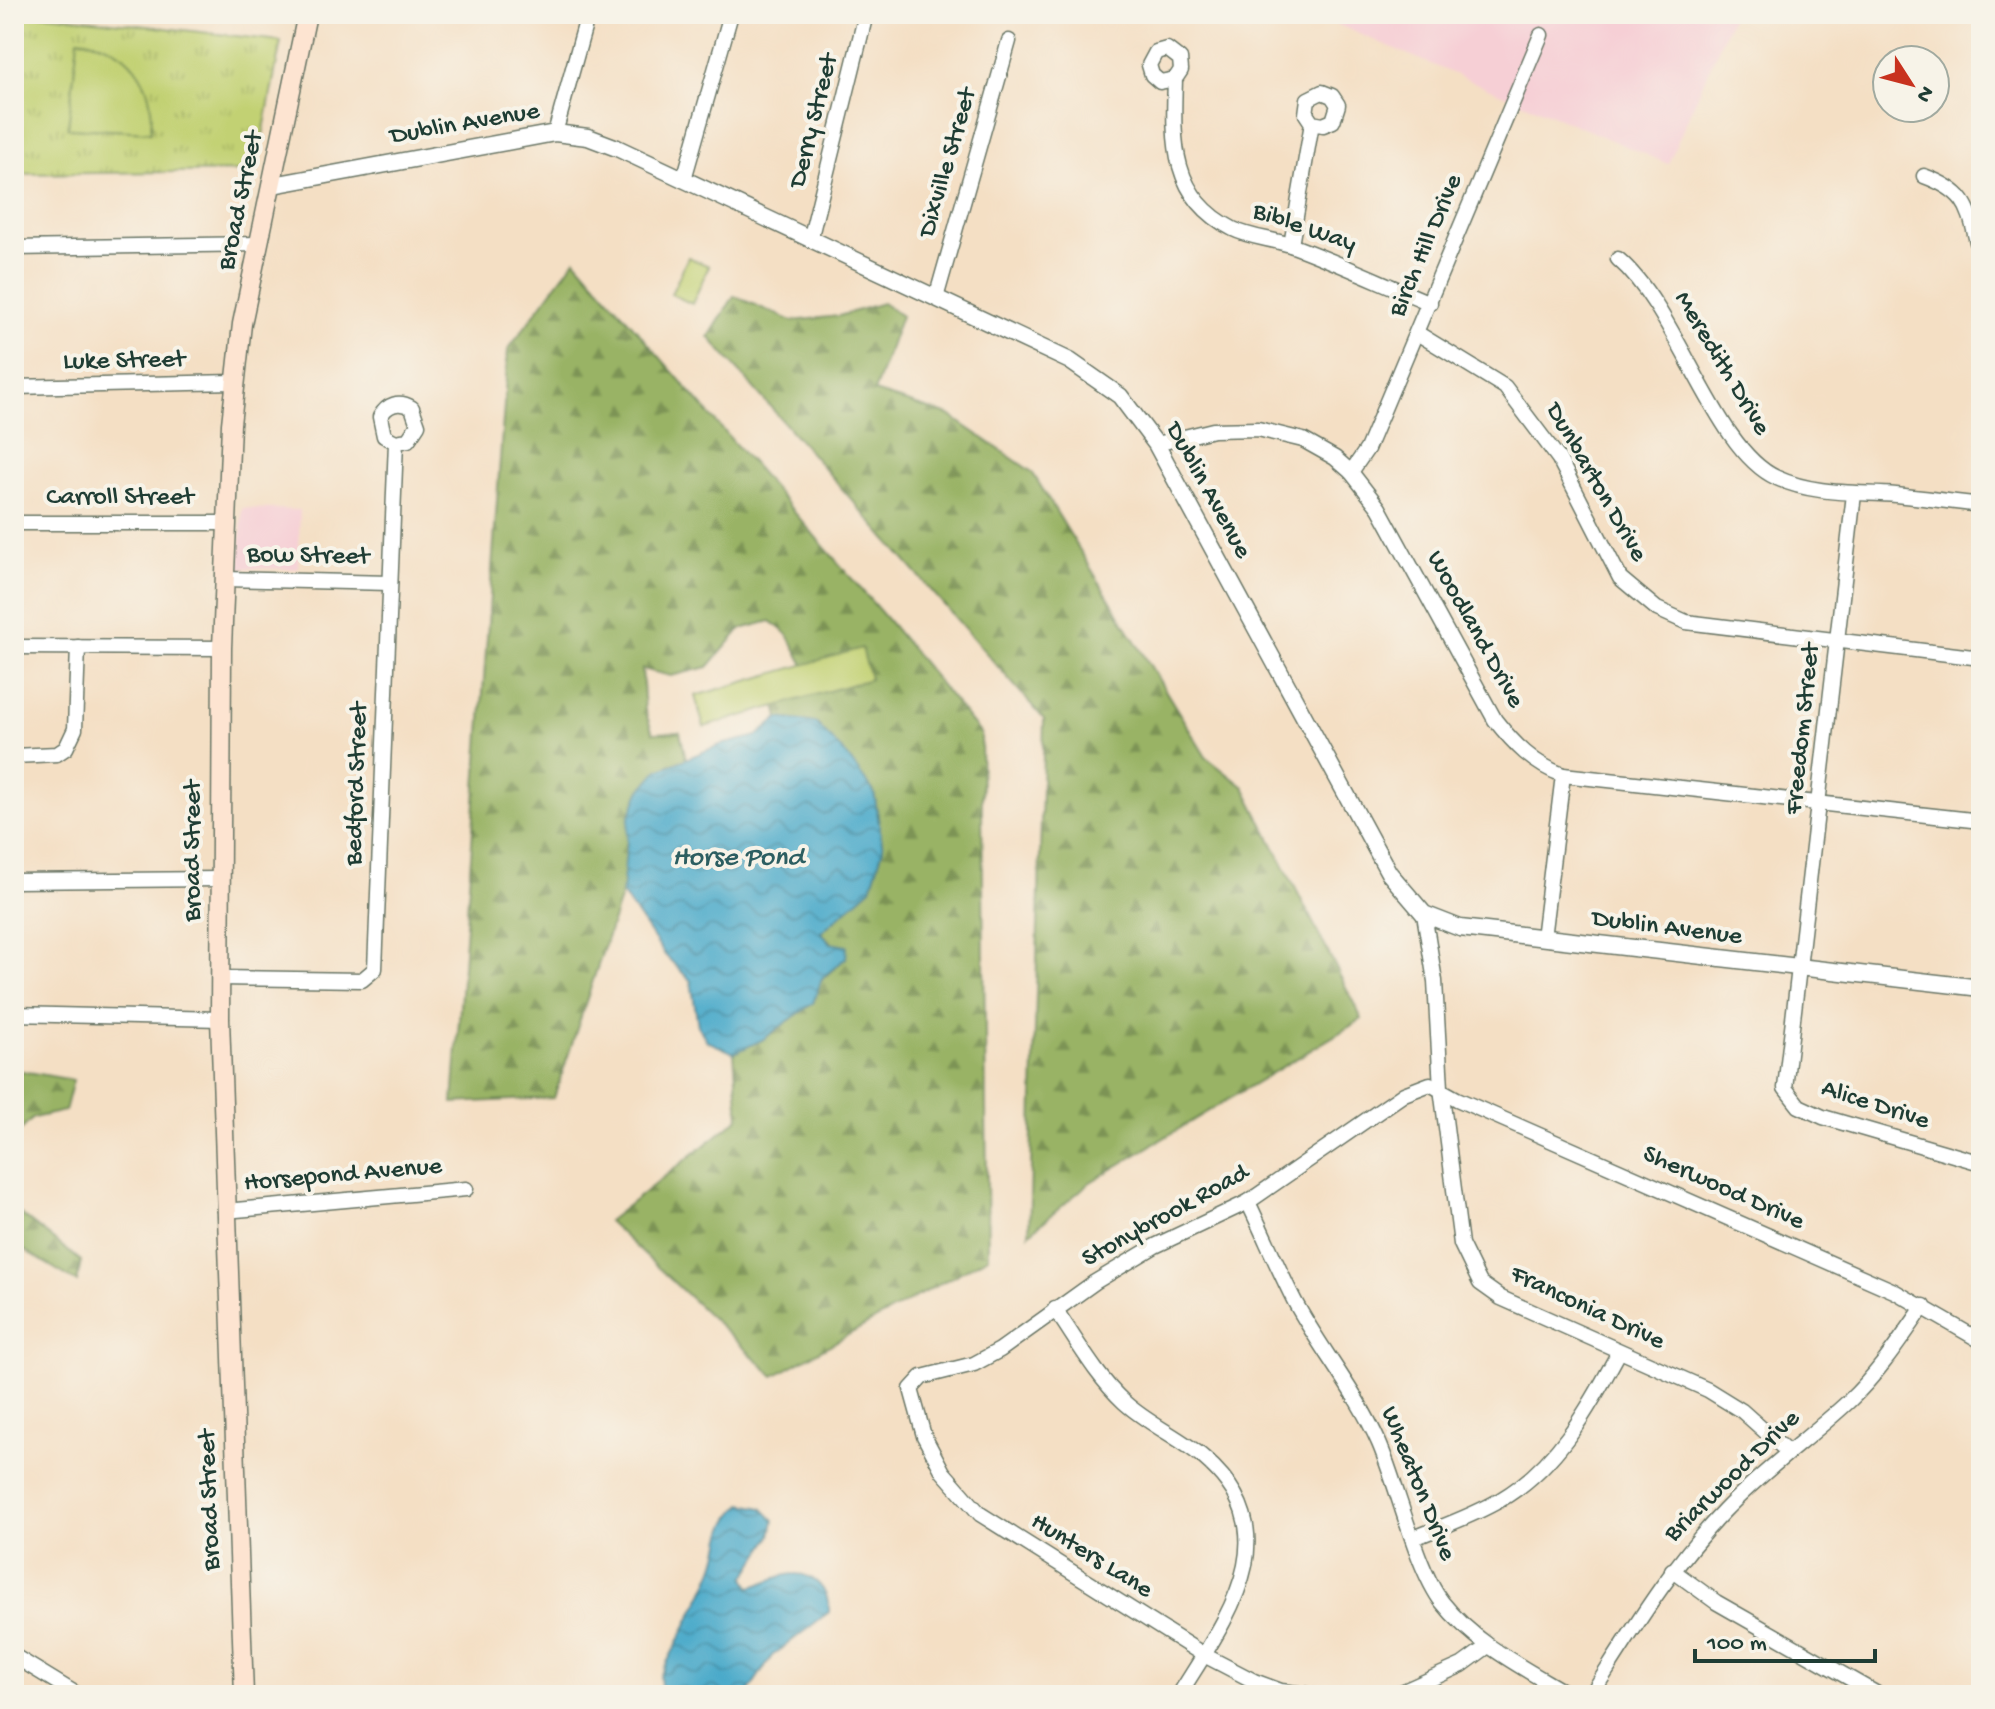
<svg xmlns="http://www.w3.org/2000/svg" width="1995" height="1709" font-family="'Gochi Hand',sans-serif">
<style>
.built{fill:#f6cfd5}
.grass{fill:url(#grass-tufts);stroke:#708754;stroke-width:2}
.forest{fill:url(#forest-firs);stroke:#5c784c;stroke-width:2}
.pitch{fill:#c2d173;stroke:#708754;stroke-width:2}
.water{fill:url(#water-waves);stroke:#36747f;stroke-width:2}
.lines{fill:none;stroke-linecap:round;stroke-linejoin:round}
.minor-casing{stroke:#6a7666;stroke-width:17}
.tertiary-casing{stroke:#6a7666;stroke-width:19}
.secondary-casing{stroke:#6a7666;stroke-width:21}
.minor{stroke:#fff;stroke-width:14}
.tertiary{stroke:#fff;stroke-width:16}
.secondary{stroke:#fde4d1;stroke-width:18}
.labels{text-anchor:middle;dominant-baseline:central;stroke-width:8;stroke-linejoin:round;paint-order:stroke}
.street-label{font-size:26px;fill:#1f3d34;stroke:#f7f3e8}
.water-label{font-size:28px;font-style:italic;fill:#2c5e61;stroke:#f7f3e8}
</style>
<defs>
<pattern id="grass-tufts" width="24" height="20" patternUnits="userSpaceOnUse" patternTransform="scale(2)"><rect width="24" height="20" fill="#c2d173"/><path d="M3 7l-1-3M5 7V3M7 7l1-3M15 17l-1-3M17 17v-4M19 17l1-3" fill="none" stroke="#a6b464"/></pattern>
<pattern id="forest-firs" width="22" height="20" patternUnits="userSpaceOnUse" patternTransform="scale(2)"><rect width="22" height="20" fill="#99b365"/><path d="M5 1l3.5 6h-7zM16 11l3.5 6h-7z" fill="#7c9354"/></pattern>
<pattern id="water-waves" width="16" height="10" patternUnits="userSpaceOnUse" patternTransform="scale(2)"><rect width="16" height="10" fill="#4caaca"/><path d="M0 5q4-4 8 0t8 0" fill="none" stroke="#3f8ca5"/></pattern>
</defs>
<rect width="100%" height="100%" fill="#f7f3e8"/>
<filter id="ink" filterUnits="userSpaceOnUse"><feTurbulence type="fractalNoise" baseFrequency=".0125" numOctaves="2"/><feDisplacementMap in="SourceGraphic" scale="16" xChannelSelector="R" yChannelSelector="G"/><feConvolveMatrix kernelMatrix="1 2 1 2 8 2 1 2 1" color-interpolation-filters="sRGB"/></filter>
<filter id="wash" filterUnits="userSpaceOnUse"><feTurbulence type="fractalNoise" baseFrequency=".006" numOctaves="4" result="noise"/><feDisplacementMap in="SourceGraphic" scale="32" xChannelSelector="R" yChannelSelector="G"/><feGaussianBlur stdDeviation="1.8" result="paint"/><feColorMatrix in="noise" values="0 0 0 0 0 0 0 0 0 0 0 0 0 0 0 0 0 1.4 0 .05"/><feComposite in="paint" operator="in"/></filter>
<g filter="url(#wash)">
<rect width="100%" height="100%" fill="#f4dfc4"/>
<g class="built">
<polygon points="1312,14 1733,14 1668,164"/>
<polygon points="242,508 300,510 298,569 240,568"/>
</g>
<polygon class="grass" points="14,15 50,15 281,41 256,171 14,174"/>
<g class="forest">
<polygon points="575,259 885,617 981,734 988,1257 774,1376 608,1221 739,1118 734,1053 762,1040 813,1003 822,979 846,958 821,932 871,888 883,849 874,792 816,723 779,718 776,706 870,679 862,649 804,665 788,635 771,621 741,629 708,667 671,676 642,669 645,711 653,733 680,732 686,759 658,770 627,858 622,893 554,1098 453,1103 508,350"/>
<polygon points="734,296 792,321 839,316 882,303 901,316 874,392 949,415 1032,472 1206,757 1244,787 1362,1019 1089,1183 1029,1234 1044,719 709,337"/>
<polygon points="23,1071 73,1080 65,1111 33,1118 14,1137 14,1072"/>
<polygon points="14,1209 81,1261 77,1282 14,1244"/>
</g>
<g class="pitch">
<path d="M78,39C129,44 156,81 151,132L68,128Z"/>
<polygon points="688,257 709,266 692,304 671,294"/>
<polygon points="862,648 870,679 704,727 695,696"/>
</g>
<g class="water">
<polygon points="779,718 816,723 847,756 874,792 883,849 871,888 821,932 830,943 847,946 846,958 822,978 813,1003 762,1040 734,1053 707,1041 698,1026 691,981 665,955 622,893 629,818 640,791 658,770 720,745 757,736"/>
<path d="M742,1504L762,1508L774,1520L771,1536L745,1578L750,1587C764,1584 781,1574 794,1574C816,1573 830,1593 829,1612L772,1656L746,1695H662L660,1676C678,1641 698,1607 713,1571C725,1542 716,1530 742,1504Z"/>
</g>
</g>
<g filter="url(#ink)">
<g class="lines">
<g class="minor-casing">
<g id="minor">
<path d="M1175,79L1160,82L1152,75L1149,65L1156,52L1167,49L1180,59L1181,70L1175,79C1173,140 1170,197 1233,229C1251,238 1274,239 1293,246C1339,263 1384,284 1430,303"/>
<polyline points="555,133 588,14"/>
<path d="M1924,176C1973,194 1968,212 1981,257"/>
<polyline points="684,179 731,14"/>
<polyline points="810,240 866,14"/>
<polyline points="1291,245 1312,123 1323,125 1333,121 1338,105 1332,96 1322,92 1308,99 1306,114 1312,123"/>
<polyline points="14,248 260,244"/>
<path d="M1618,259C1679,311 1714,450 1777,478C1814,495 1857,492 1896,495C1925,498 1953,502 1981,505"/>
<polyline points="936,298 1009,41"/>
<polyline points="1417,333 1505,387 1559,459 1620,578 1657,609 1686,622 1981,658"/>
<polyline points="14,387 234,382"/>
<path d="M1156,444L1213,430L1258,429L1303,440L1335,458L1351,472L1379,508L1495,720C1514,744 1533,764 1563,775L1981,821"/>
<polyline points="1351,472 1367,449 1541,35"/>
<polyline points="1854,494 1785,1088 1799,1106 1823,1117 1981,1163"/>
<polyline points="14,523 227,523"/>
<polyline points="225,579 390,583"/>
<polyline points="14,647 222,648"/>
<polyline points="14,756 57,754 66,748 75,729 78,647"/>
<polyline points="14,881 219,879"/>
<polyline points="1424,914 1435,981 1441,1088 1461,1244 1480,1283 1501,1298 1708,1390 1742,1411 1787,1451"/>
<polyline points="1543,938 1563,775"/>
<path d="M220,978L362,980L375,969L396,442L408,440L418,425L412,408C399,400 387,404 380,417L384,436L396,442"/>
<polyline points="14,1014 220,1019"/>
<path d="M1248,1202C1264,1235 1278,1269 1295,1302C1321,1350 1357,1393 1379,1443C1398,1487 1416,1568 1442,1602C1475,1644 1524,1668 1569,1695"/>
<polyline points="225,1211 466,1189"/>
<path d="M1055,1309C1077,1341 1096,1376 1124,1402C1148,1424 1179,1437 1204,1458C1293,1534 1225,1620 1179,1695"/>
<path d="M1414,1538C1443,1526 1473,1516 1500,1500C1558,1466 1588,1409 1619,1352"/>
<polyline points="1672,1570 1716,1602 1879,1695"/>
<polyline points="14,1656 78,1695"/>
<polyline points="1312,1695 1281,1691 1254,1681 1204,1655 980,1514 943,1472 924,1436 911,1389 922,1377 974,1364 1000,1350 1095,1282 1155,1246 1248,1202 1404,1094 1430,1084 1457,1099 1894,1291 1981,1341"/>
<polyline points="1395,1695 1462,1665 1488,1646"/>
<path d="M1591,1695C1632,1631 1671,1566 1724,1511C1762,1471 1808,1439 1848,1402C1878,1374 1901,1339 1924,1306"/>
</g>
</g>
<g class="tertiary-casing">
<polyline id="tertiary" points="273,185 555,133 588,137 617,148 1070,361 1120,396 1156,444 1389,873 1424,914 1460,928 1981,988"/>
</g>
<g class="secondary-casing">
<polyline id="secondary" points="244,1695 220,1019 222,648 231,424 242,324 307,14"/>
</g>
<use href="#minor" class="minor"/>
<use href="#tertiary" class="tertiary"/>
<use href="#secondary" class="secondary"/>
</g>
</g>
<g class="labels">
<g class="street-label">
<text transform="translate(815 121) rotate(-76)">Derry Street</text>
<text transform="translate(465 125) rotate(-10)">Dublin Avenue</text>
<text transform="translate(949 163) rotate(-74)">Dixville Street</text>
<text transform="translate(242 201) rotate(-78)">Broad Street</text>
<text transform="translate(1304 229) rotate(19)">Bible Way</text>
<text transform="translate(1427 246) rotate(-67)">Birch Hill Drive</text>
<text transform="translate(124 362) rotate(-1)">Luke Street</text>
<text transform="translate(1721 364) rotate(59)">Meredith Drive</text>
<text transform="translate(1595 483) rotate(60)">Dunbarton Drive</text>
<text transform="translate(1207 491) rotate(61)">Dublin Avenue</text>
<text x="120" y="498">Carroll Street</text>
<text transform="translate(308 557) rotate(1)">Bow Street</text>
<text transform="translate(1474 630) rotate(61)">Woodland Drive</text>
<text transform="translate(1804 729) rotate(-84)">Freedom Street</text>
<text transform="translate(358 784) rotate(-88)">Bedford Street</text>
<text transform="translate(194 851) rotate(-90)">Broad Street</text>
<text transform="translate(1667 929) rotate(7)">Dublin Avenue</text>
<text transform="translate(1875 1106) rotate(18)">Alice Drive</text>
<text transform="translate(343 1176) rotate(-5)">Horsepond Avenue</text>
<text transform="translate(1723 1189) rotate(24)">Sherwood Drive</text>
<text transform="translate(1166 1217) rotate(-29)">Stonybrook Road</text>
<text transform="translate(1587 1309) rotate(25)">Franconia Drive</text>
<text transform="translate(1733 1477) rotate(-44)">Briarwood Drive</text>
<text transform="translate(1417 1484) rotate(68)">Wheaton Drive</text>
<text transform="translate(211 1500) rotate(-92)">Broad Street</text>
<text transform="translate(1091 1557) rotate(32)">Hunters Lane</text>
</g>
<g class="water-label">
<text x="738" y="858">Horse Pond</text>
</g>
</g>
<rect width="1995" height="1709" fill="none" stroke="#f7f3e8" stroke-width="48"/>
<g transform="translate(1911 84) rotate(126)"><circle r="38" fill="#f7f3e8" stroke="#a1aaa0" stroke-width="2"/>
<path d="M0-6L14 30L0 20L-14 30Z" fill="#c8321e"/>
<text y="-12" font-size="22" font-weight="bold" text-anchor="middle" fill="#1f3d34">N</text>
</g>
<path d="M1695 1649v12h180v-12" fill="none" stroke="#1f3d34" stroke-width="4"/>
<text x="1707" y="1649" font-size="24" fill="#1f3d34" stroke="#f7f3e8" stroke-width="6" paint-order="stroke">100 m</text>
</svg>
